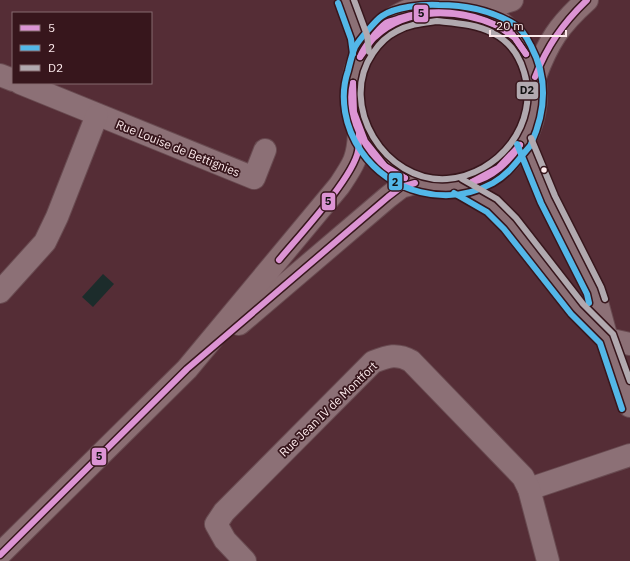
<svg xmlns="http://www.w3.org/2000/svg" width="630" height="561" font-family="'IBM Plex Sans',sans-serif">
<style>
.water{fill:#1c2c2b}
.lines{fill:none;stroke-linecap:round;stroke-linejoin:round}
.minor-casing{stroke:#694b51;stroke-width:24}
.major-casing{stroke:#694b51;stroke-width:24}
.minor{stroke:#8c7076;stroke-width:22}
.major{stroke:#8b6e73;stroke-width:22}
.bus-1-casing{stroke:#37161c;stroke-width:9}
.bus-2-casing{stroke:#37161c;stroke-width:9}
.bus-3-casing{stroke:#37161c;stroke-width:9}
.bus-1{stroke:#dc94d4;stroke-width:6}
.bus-2{stroke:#53b7e8;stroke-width:6}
.bus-3{stroke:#b1a9af;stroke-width:6}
.bus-dot{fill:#fce9eb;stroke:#37161c;stroke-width:1.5}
.labels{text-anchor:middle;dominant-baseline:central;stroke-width:3.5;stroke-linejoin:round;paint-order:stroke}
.street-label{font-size:12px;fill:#fce9eb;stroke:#37161c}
.line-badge{stroke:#37161c;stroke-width:1.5}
.pale-badge-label{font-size:11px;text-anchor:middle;font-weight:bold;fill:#111}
</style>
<rect width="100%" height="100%" fill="#552d36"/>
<polygon class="water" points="103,274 114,284 93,307 82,297"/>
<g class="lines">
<g class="minor-casing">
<g id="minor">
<polyline points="346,0 359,37 361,53"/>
<polyline points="418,0 423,4"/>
<polyline points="0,75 13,80"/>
<polyline points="20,83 254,178 265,150"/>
<polyline points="524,141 548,199 594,291 607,339 630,406"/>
<polyline points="458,186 492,206 510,224 577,309 607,339 630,344"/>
<polyline points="0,292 45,242 57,217 97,115"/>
<polyline points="529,489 630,455"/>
<path d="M245,561L225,540L216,524L224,512L373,362C388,356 397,353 411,361L523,477L529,489L548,561"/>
</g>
</g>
<g class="major-casing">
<g id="major">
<circle cx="444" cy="95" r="92"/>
<polyline points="477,8 496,5 512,0"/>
<path d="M535,77C548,42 559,25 587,0"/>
<polyline points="239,324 388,197 401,187 415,183"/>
<path d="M0,554L187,369L339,186C353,165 358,159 359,133"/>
</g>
</g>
<use href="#minor" class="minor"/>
<use href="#major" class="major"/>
<g class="bus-1-casing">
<g id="bus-1">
<polyline points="498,26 510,31 526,54"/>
<polyline points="498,26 515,38 526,54"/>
<path d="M360,57C363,48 378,29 386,23C389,21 396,20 400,18C432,8 469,11 498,26"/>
<path d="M360,57C365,51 369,42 375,37C408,6 459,9 498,26"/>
<path d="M535,77C547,46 563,23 587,0"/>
<polyline points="353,83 354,112 365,141 385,166 405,178"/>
<path d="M353,83C344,119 370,165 405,178"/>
<polyline points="472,182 498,168 520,145"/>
<path d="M472,182C492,178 509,162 520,145"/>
<path d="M279,260C298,237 353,178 358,151C359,146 359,139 359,133"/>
<polyline points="0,555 187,369 388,197 401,187 415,183"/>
</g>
</g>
<g class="bus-2-casing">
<g id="bus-2">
<polyline points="338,3 351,39 353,54"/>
<polyline points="517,144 541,203 587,294 589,303"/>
<path d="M530,146C518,160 509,174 493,183C447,208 390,193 361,151C345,128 339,97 348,71C350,63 352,54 355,47C359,40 376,20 382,16C395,7 423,4 439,5C465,5 492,11 514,24C521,28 527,38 531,46C548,78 546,111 531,144"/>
<polyline points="454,193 487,212 504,229 571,314 600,343 622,409"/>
</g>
</g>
<g class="bus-3-casing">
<g id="bus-3">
<polyline points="354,0 367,35 369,52"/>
<path d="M437,21C456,23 476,24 493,33C509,41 519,55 524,72C540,123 499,175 447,179C385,183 337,105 373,53C379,44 387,36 397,31C410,24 423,23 437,21Z"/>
<polyline points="531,138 555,196 601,287 605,299"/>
<polyline points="462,179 497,199 516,218 583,304 613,334 630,381"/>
</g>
</g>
<use href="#bus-1" class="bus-1"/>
<use href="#bus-2" class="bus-2"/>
<use href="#bus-3" class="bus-3"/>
</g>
<circle class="bus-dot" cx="544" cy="170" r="3.5"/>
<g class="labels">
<g class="street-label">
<text transform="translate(178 148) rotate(22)">Rue Louise de Bettignies</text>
<text transform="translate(328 409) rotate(-44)">Rue Jean IV de Montfort</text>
</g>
</g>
<g class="line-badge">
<rect x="413" y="4" width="16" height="19" rx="4" fill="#dc94d4"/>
<rect x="516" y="81" width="23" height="19" rx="4" fill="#b1a9af"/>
<rect x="388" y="172" width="15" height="19" rx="4" fill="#53b7e8"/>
<rect x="321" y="192" width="15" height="19" rx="4" fill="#dc94d4"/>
<rect x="91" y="447" width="16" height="19" rx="4" fill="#dc94d4"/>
</g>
<g class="pale-badge-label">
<text x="421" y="17">5</text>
<text x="527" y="94">D2</text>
<text x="395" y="186">2</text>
<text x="328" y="205">5</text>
<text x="99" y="460">5</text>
</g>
<rect x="12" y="12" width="140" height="72" fill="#37161c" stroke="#866a6f"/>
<rect x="20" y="25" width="20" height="6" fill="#dc94d4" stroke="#866a6f"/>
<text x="48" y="32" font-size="12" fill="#fce9eb">5</text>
<rect x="20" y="45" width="20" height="6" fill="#53b7e8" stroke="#866a6f"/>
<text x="48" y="52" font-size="12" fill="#fce9eb">2</text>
<rect x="20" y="65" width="20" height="6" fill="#b1a9af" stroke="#866a6f"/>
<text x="48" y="72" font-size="12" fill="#fce9eb">D2</text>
<path d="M490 30v6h76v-6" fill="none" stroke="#fce9eb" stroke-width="2"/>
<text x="496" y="30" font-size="12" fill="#fce9eb" stroke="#37161c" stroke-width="3" paint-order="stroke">20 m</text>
</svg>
